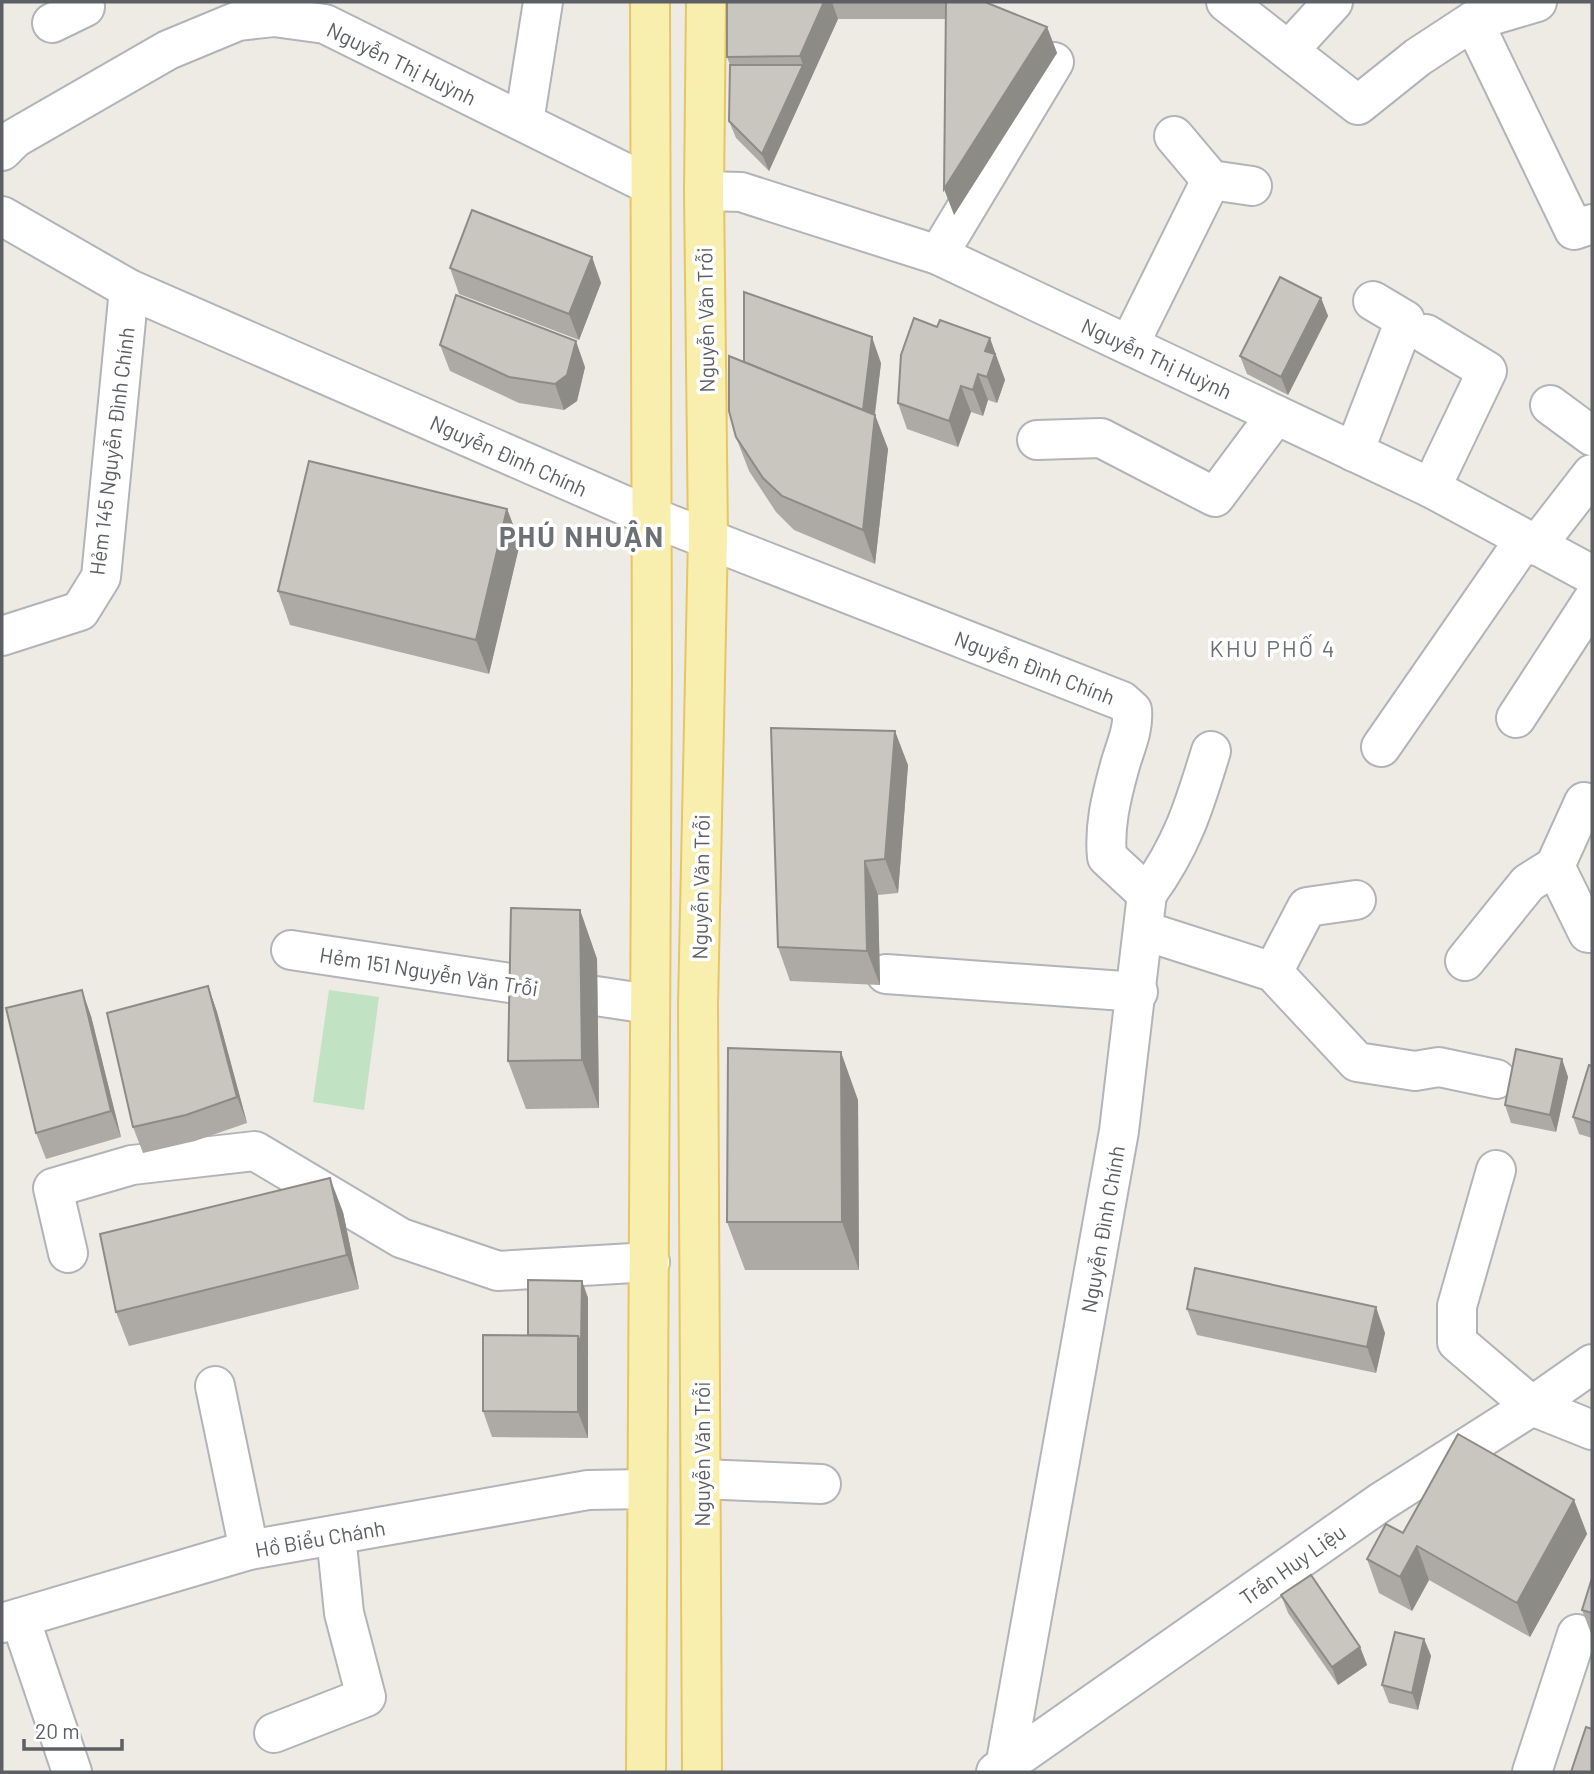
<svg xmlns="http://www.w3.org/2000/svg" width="1594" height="1774" font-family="Barlow,sans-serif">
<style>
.green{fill:#c2e3c3}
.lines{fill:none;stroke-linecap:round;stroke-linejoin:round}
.minor-casing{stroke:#b1b4b8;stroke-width:42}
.major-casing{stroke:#e5c665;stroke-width:42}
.minor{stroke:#fff;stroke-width:38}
.major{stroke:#f8efae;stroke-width:38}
.wall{fill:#adaaa5}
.shaded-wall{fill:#8d8b86}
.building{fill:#c9c6c0;stroke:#8d8b86;stroke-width:2}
.labels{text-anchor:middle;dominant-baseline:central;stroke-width:7;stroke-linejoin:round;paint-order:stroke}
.street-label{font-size:21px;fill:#5c5f63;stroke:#fff}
.neighbourhood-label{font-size:23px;letter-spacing:2px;fill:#6d7175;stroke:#fff}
.district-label{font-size:28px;font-weight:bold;letter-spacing:2px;fill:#6d7175;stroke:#fff}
</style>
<rect width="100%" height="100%" fill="#edebe4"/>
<polygon class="green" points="329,990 379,997 364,1110 313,1102"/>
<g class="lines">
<g class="minor-casing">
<g id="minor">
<polyline points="1226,2 1358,105 1418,57 1473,21 1537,2"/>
<polyline points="1473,21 1574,230 1592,224"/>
<polyline points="52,23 85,7 84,2"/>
<polyline points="1289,50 1333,2"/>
<polyline points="524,122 543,2"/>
<polyline points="1174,136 1211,180 1252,186"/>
<polyline points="2,151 15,138 168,50 238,21 274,17 325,24 650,185"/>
<polyline points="704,191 741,192 938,255 1431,488 1592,575"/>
<path d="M2,216L129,289L649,516L1122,701L1132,710C1134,731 1124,749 1119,769C1111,798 1104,827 1107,857L1147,894L1119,1131L1005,1767"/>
<polyline points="938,255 1054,62"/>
<polyline points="1426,334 1487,371 1431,488"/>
<polyline points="1129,345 1211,180"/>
<polyline points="1550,405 1592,436"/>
<polyline points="1037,440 1101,438 1215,497 1276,415"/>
<polyline points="1354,452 1405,320 1373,301"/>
<polyline points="1536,546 1592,474"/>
<polyline points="2,636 80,611 101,577 129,289"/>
<polyline points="1516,718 1592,601"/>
<polyline points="1381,747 1525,539"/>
<polyline points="1555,866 1588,933 1592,933"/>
<path d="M1147,894C1182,846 1194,807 1211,751"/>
<polyline points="1145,931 1273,972 1357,1062 1415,1071 1439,1067 1496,1079"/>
<polyline points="291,950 649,1004"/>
<polyline points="1465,961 1528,883 1555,866 1584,802"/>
<polyline points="1273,972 1307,907 1356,900"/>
<polyline points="886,974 1138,992"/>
<polyline points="1496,1170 1457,1306 1457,1342 1532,1406 1592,1430"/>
<polyline points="68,1253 53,1188 132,1165 255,1151 401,1238 498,1271 650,1262"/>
<polyline points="215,1386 249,1550"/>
<polyline points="701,1479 821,1484"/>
<polyline points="20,1618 72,1772"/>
<polyline points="2,1623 249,1550 588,1490 646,1489"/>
<polyline points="274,1733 366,1697 344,1613 336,1535"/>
<polyline points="996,1772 1381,1502 1532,1406 1592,1364"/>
<polyline points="1532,1772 1577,1634"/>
</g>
</g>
<g class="major-casing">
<g id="major">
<polyline points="646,1772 652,671 650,2"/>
<polyline points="702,1772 698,1005 708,537 704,191 706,2"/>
</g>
</g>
<use href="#minor" class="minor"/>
<use href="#major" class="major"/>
</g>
<g class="wall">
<polygon points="727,2 985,2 1047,27 1057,53 954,215 946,19 838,19 769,171 736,138 729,121 730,65 727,57"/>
<polygon points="592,257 601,283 579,340 459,294 450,268"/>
<polygon points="1321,298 1328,316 1288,395 1247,374 1240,356"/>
<polygon points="440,345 585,367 577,401 564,410 519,403 450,371"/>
<polygon points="744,362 881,363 875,415 888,449 875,564 794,530 776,512 749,471 736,437"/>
<polygon points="999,364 1005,380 997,403 988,400 983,416 971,412 958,447 907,429 898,403"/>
<polygon points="507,509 520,543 489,674 290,625 278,591"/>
<polygon points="908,765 898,893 878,895 880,985 790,981 778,947"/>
<polygon points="580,910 597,959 599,1108 526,1109 508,1061"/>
<polygon points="208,986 217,1012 247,1123 195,1141 143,1153 133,1127"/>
<polygon points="91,1016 121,1137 46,1159 36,1133"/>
<polygon points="1562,1059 1568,1077 1556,1132 1511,1123 1505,1105"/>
<polygon points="1592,1066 1592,1138 1579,1134 1573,1117"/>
<polygon points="858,1100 859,1270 745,1270 727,1222"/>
<polygon points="343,1212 359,1289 129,1346 116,1312"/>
<polygon points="582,1281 588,1298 588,1438 492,1437 483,1411 528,1335"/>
<polygon points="1187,1309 1385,1333 1376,1373 1197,1335"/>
<polygon points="1574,1500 1587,1534 1530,1637 1429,1580 1412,1611 1379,1593 1367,1559 1403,1533"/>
<polygon points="1592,1578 1592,1636 1582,1610"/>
<polygon points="1281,1595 1360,1647 1367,1665 1338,1685 1288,1613"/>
<polygon points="1424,1639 1431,1656 1418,1710 1389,1703 1382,1685"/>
</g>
<g class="shaded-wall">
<polygon points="824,2 832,2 838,19 769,171 762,154 803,65 800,56"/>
<polygon points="1047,27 1057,53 954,215 944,189"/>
<polygon points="592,257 601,283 579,340 569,314"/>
<polygon points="1321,298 1328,316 1288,395 1281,377"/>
<polygon points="872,337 881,363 871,442 862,416"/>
<polygon points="990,338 1005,380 997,403 987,377 985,351"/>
<polygon points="576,341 585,367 577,401 564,410 555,384"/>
<polygon points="978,374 988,400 983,416 973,390"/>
<polygon points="961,386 971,412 958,447 949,421"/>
<polygon points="875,415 888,449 875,564 863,530"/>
<polygon points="507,509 520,543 489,674 476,640"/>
<polygon points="895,731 908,765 898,893 885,859"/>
<polygon points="865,861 878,895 880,985 867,951"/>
<polygon points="580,910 597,959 599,1108 582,1060"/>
<polygon points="208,986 217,1012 247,1123 237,1097"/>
<polygon points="82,990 91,1016 121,1137 111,1111"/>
<polygon points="841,1052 858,1100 859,1270 842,1222"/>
<polygon points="1562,1059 1568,1077 1556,1132 1550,1115"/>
<polygon points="330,1178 343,1212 359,1289 347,1255"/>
<polygon points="582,1281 588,1298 588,1362 581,1344"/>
<polygon points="1376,1307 1385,1333 1376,1373 1367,1347"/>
<polygon points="578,1336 588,1362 588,1438 578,1412"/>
<polygon points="1574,1500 1587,1534 1530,1637 1517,1603"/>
<polygon points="1417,1546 1429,1580 1412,1611 1400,1577"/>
<polygon points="1424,1639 1431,1656 1418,1710 1412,1693"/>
<polygon points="1360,1647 1367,1665 1338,1685 1332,1667"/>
</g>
<g class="building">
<polygon points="727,2 824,2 800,56 727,57"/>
<polygon points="946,2 985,2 1047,27 944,189"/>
<polygon points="730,65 803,65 762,154 729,121"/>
<polygon points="472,210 592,257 569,314 450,268"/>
<polygon points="1280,277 1321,298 1281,377 1240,356"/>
<polygon points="744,292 872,337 863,410 744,362"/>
<polygon points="456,295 576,341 567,375 555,384 509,377 440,345"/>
<polygon points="914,318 937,327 940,320 990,338 985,351 995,354 987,377 978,374 973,390 961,386 949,421 898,403 901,355"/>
<polygon points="729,356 875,415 863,530 782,496 763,478 736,437 729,411"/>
<polygon points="309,461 507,509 476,640 278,591"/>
<polygon points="771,728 895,731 885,859 865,861 867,951 778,947"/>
<polygon points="511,908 580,910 582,1060 508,1061"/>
<polygon points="208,986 237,1097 186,1115 133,1127 107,1013"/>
<polygon points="82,990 111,1111 36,1133 6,1008"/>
<polygon points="728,1048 841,1052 842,1222 727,1222"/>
<polygon points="1516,1049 1562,1059 1550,1115 1505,1105"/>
<polygon points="1589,1065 1592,1066 1592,1123 1573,1117"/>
<polygon points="330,1178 347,1255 116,1312 100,1234"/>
<polygon points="1195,1268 1376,1307 1367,1347 1187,1309"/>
<polygon points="528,1280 582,1281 581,1344 578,1336 528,1335"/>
<polygon points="483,1335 578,1336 578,1412 483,1411"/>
<polygon points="1458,1434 1574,1500 1517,1603 1417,1546 1400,1577 1367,1559 1386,1524 1403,1533"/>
<polygon points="1311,1575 1360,1647 1332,1667 1281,1595"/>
<polygon points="1592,1578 1592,1613 1582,1610"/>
<polygon points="1395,1632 1424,1639 1412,1693 1382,1685"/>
<polygon points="1586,1727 1592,1729 1592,1772 1571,1772"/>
</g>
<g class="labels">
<g class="street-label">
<text transform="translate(402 63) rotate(26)">Nguyễn Thị Huỳnh</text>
<text transform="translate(705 320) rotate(-91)">Nguyễn Văn Trỗi</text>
<text transform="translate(1157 358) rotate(25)">Nguyễn Thị Huỳnh</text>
<text transform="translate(111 451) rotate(-83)">Hẻm 145 Nguyễn Đình Chính</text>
<text transform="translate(509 455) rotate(24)">Nguyễn Đình Chính</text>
<text transform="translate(1035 667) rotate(21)">Nguyễn Đình Chính</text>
<text transform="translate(700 887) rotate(-89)">Nguyễn Văn Trỗi</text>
<text transform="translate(429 971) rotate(9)">Hẻm 151 Nguyễn Văn Trỗi</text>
<text transform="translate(1102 1229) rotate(-80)">Nguyễn Đình Chính</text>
<text transform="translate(701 1454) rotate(-90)">Nguyễn Văn Trỗi</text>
<text transform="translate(320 1538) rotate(-10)">Hồ Biểu Chánh</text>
<text transform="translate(1292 1564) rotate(-35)">Trần Huy Liệu</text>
</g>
<g class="neighbourhood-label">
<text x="1273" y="648">KHU PHỐ 4</text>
</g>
<g class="district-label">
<text x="582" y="536">PHÚ NHUẬN</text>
</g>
</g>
<rect width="1594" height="1774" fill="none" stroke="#5c5f63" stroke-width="7"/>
<path d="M24 1739v10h98v-10" fill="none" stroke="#5c5f63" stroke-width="3.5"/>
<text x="35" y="1739" font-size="21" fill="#5c5f63" stroke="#ffffff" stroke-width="5" paint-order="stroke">20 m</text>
</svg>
